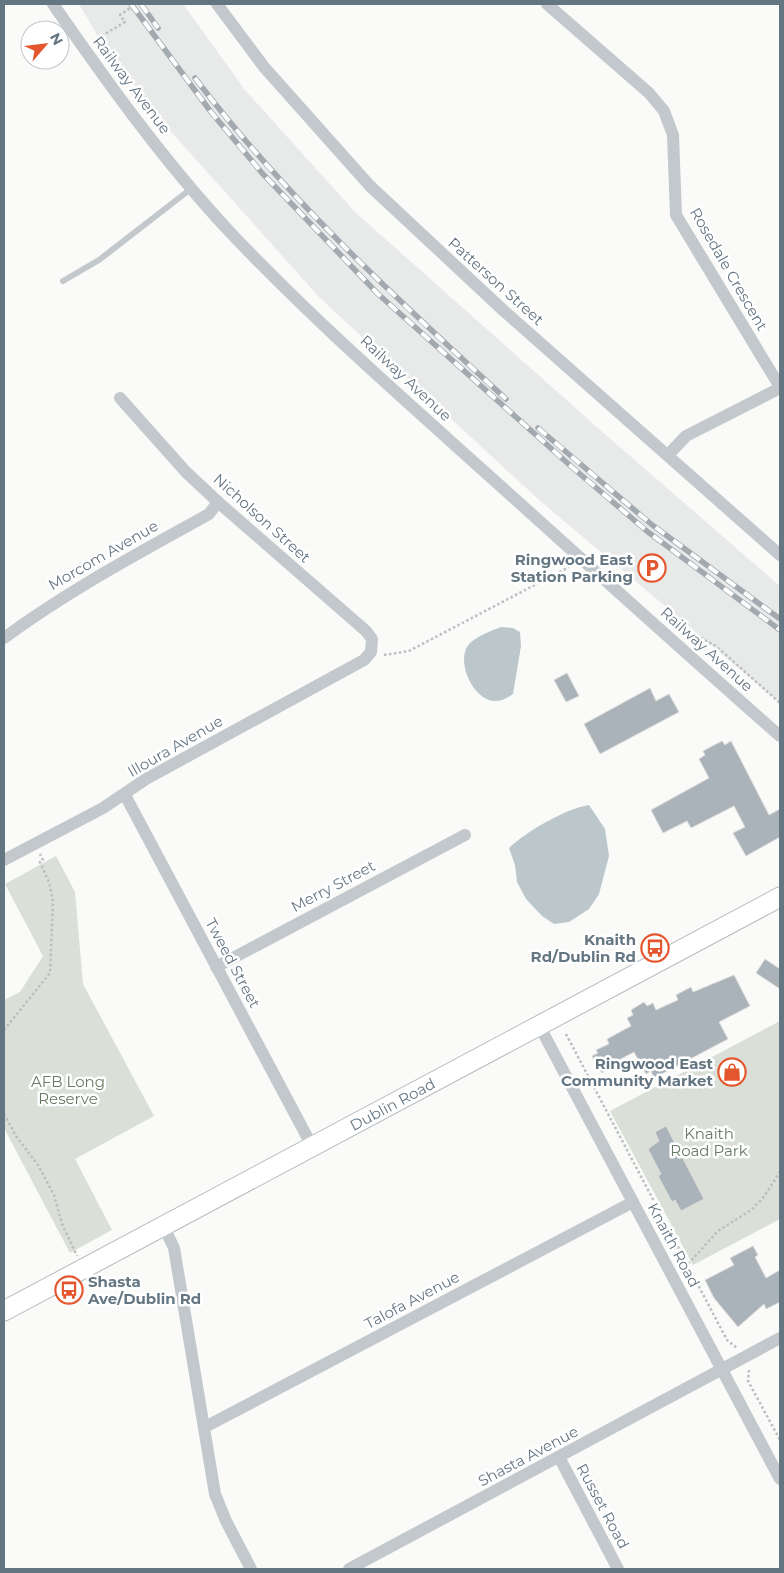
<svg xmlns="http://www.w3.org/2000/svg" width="784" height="1573" font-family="Montserrat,sans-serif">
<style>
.built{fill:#e8e9e9}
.green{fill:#dadfd7}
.water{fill:#bbc7cb}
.building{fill:#aab3b9;stroke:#dcdcda}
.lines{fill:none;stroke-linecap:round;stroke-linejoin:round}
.secondary-casing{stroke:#b3babf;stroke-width:21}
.path{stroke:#bbbfc2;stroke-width:2.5;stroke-dasharray:2.5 2.5;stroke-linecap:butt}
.lane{stroke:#c3c8cc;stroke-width:6}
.street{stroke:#c3c8cc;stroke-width:12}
.secondary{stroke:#fff;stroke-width:19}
.rail-casing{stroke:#a2aab0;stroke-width:5.5}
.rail{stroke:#fff;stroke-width:4;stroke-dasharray:11;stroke-linecap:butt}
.labels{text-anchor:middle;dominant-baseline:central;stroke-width:5;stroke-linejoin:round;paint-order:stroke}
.street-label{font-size:15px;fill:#657683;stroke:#fff}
.poi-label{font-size:15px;font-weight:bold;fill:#657683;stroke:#fff;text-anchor:end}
.park-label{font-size:15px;fill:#687a64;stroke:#fff}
</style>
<rect width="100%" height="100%" fill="#fafaf8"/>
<polygon class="built" points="79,4 183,4 245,90 355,212 607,436 780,586 780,703 538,499 320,298 164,124 100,40"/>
<g class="green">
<polygon points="56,856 75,892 83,984 154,1116 75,1159 112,1230 70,1253 4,1128 4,1000 20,992 43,956 5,884"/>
<polygon points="780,1021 780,1219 693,1265 610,1111"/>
</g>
<g class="water">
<path d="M501,627L513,628L520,632L521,646L513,694C507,698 502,701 495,701C473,701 454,659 470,643C479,635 491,631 501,627Z"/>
<path d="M589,805L605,829L609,856L599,894L589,909L569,922L554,924L542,916L526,899L517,882L515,865L509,848C527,831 565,809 589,805Z"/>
</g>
<g class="building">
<polygon points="567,673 579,696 566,702 554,680"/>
<polygon points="650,688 656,701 669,694 679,712 600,754 584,724"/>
<polygon points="722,741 725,745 731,741 769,815 780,809 780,837 746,856 733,833 745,827 734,806 691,828 687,821 663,833 651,810 709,778 699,759 705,755 703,751"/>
<polygon points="765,959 780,969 780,989 756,973"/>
<polygon points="734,975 750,1006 719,1022 728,1039 654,1078 651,1071 646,1074 634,1052 615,1062 616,1065 602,1073 599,1070 592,1056 598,1053 596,1050 609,1044 607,1039 631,1026 627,1018 633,1015 631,1010 644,1002 647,1006 653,1003 656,1010 678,1000 676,995 691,987 693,992"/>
<polygon points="666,1126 704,1199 681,1211 675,1200 672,1202 658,1176 661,1174 648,1149 659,1141 655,1132"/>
<polygon points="753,1246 758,1255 755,1257 766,1278 780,1270 780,1302 766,1309 764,1304 738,1327 714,1298 705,1280 734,1265 730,1258"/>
</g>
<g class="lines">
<g class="secondary-casing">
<g id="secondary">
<path id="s1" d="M4,1311L780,897"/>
</g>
</g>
<g class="path">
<polyline points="93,41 125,22 120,15 136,4"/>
<polyline points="667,616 684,629 716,646 780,703"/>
<polyline points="384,655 409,651 569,567"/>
<polyline points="4,1030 50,973 53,902 49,882 40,862 43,860 40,854"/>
<polyline points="566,1034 727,1340 737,1348"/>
<polyline points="4,1114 16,1136 38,1165 54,1195 62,1224 77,1256"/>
<polyline points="688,1264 718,1231 751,1210 763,1198 780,1172"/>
<polyline points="749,1370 748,1381 780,1440"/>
</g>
<polyline class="lane" points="63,281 99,260 192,188"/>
<g class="street">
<path d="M53,4C107,82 163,160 228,230C309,316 398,394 486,473C584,561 681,649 780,736"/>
<polyline points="217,4 264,67 370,186 504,311 780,555"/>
<polyline points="547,4 649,93 664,111 673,135 676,215 780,387"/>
<polyline points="668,455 686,436 780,388"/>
<path d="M4,638C69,590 139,553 209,514L218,502"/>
<polyline points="125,795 312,1146"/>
<polyline points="4,860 103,808 146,779 364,660 371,652 372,639 366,631 218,502 186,472 120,398"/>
<polyline points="216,967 465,835"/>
<polyline points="540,1027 780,1479"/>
<polyline points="163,1225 174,1248 215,1494 226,1521 251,1569"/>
<polyline points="205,1427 633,1202"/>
<polyline points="559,1457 618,1569"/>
<polyline points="349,1569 780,1338"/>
</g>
<use href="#secondary" class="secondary"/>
<g class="rail-casing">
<g id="rail">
<polyline points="131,4 211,112 262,173 378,294 573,468 648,532 780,630"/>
<polyline points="141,4 158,28"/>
<path d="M195,78C286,198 396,298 506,399"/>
<polyline points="538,428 651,524 780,619"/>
</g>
</g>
<use href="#rail" class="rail"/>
</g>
<defs>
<g id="parking-ring" transform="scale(1.4375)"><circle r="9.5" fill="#fff" stroke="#e4572e" stroke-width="1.5"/><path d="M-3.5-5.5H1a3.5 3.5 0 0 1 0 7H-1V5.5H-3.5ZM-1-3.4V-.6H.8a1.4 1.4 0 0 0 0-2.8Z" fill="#e4572e"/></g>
<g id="bus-ring" transform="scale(1.4375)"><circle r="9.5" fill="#fff" stroke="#e4572e" stroke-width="1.5"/><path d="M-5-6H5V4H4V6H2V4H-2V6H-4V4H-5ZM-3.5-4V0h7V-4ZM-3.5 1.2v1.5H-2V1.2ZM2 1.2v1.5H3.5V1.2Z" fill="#e4572e"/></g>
<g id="shop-ring" transform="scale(1.4375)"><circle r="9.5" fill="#fff" stroke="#e4572e" stroke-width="1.5"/><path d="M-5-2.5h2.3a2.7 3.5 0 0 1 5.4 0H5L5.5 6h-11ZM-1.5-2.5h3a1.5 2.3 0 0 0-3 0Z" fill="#e4572e"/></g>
</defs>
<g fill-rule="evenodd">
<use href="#parking-ring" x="652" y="568"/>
<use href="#bus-ring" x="655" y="948"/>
<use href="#shop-ring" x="732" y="1072"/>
<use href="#bus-ring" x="69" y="1290"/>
</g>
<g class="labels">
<g class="street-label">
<text transform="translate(132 85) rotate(53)">Railway Avenue</text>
<text transform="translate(729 269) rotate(60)">Rosedale Crescent</text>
<text transform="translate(496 281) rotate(42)">Patterson Street</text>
<text transform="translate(406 378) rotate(43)">Railway Avenue</text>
<text transform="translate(262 518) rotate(42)">Nicholson Street</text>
<text transform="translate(103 555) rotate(-30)">Morcom Avenue</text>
<text transform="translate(707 649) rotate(42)">Railway Avenue</text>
<text transform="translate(175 746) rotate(-30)">Illoura Avenue</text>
<text transform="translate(333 886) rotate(-28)">Merry Street</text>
<text transform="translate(233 963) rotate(62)">Tweed Street</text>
<text stroke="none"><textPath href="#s1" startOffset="440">Dublin Road</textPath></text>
<text transform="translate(674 1245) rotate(62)">Knaith Road</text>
<text transform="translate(412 1300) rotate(-28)">Talofa Avenue</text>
<text transform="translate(528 1456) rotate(-28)">Shasta Avenue</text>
<text transform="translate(603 1506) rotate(62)">Russet Road</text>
</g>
<g class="poi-label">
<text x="633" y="559">Ringwood East<tspan x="633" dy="17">Station Parking</tspan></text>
<text x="636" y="939">Knaith<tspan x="636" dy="17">Rd/Dublin Rd</tspan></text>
<text x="713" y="1063">Ringwood East<tspan x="713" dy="17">Community Market</tspan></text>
<text x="88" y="1281" text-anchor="start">Shasta<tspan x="88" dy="17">Ave/Dublin Rd</tspan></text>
</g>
<g class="park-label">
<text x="68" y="1081">AFB Long<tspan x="68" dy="17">Reserve</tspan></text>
<text x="709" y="1133">Knaith<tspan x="709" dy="17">Road Park</tspan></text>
</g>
</g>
<rect width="784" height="1573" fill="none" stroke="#657683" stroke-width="10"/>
<g transform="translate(45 45) rotate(62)"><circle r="24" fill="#ffffff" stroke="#c1c8cd"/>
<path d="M0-4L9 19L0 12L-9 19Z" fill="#e4572e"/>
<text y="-8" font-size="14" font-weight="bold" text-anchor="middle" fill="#657683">N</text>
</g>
</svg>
